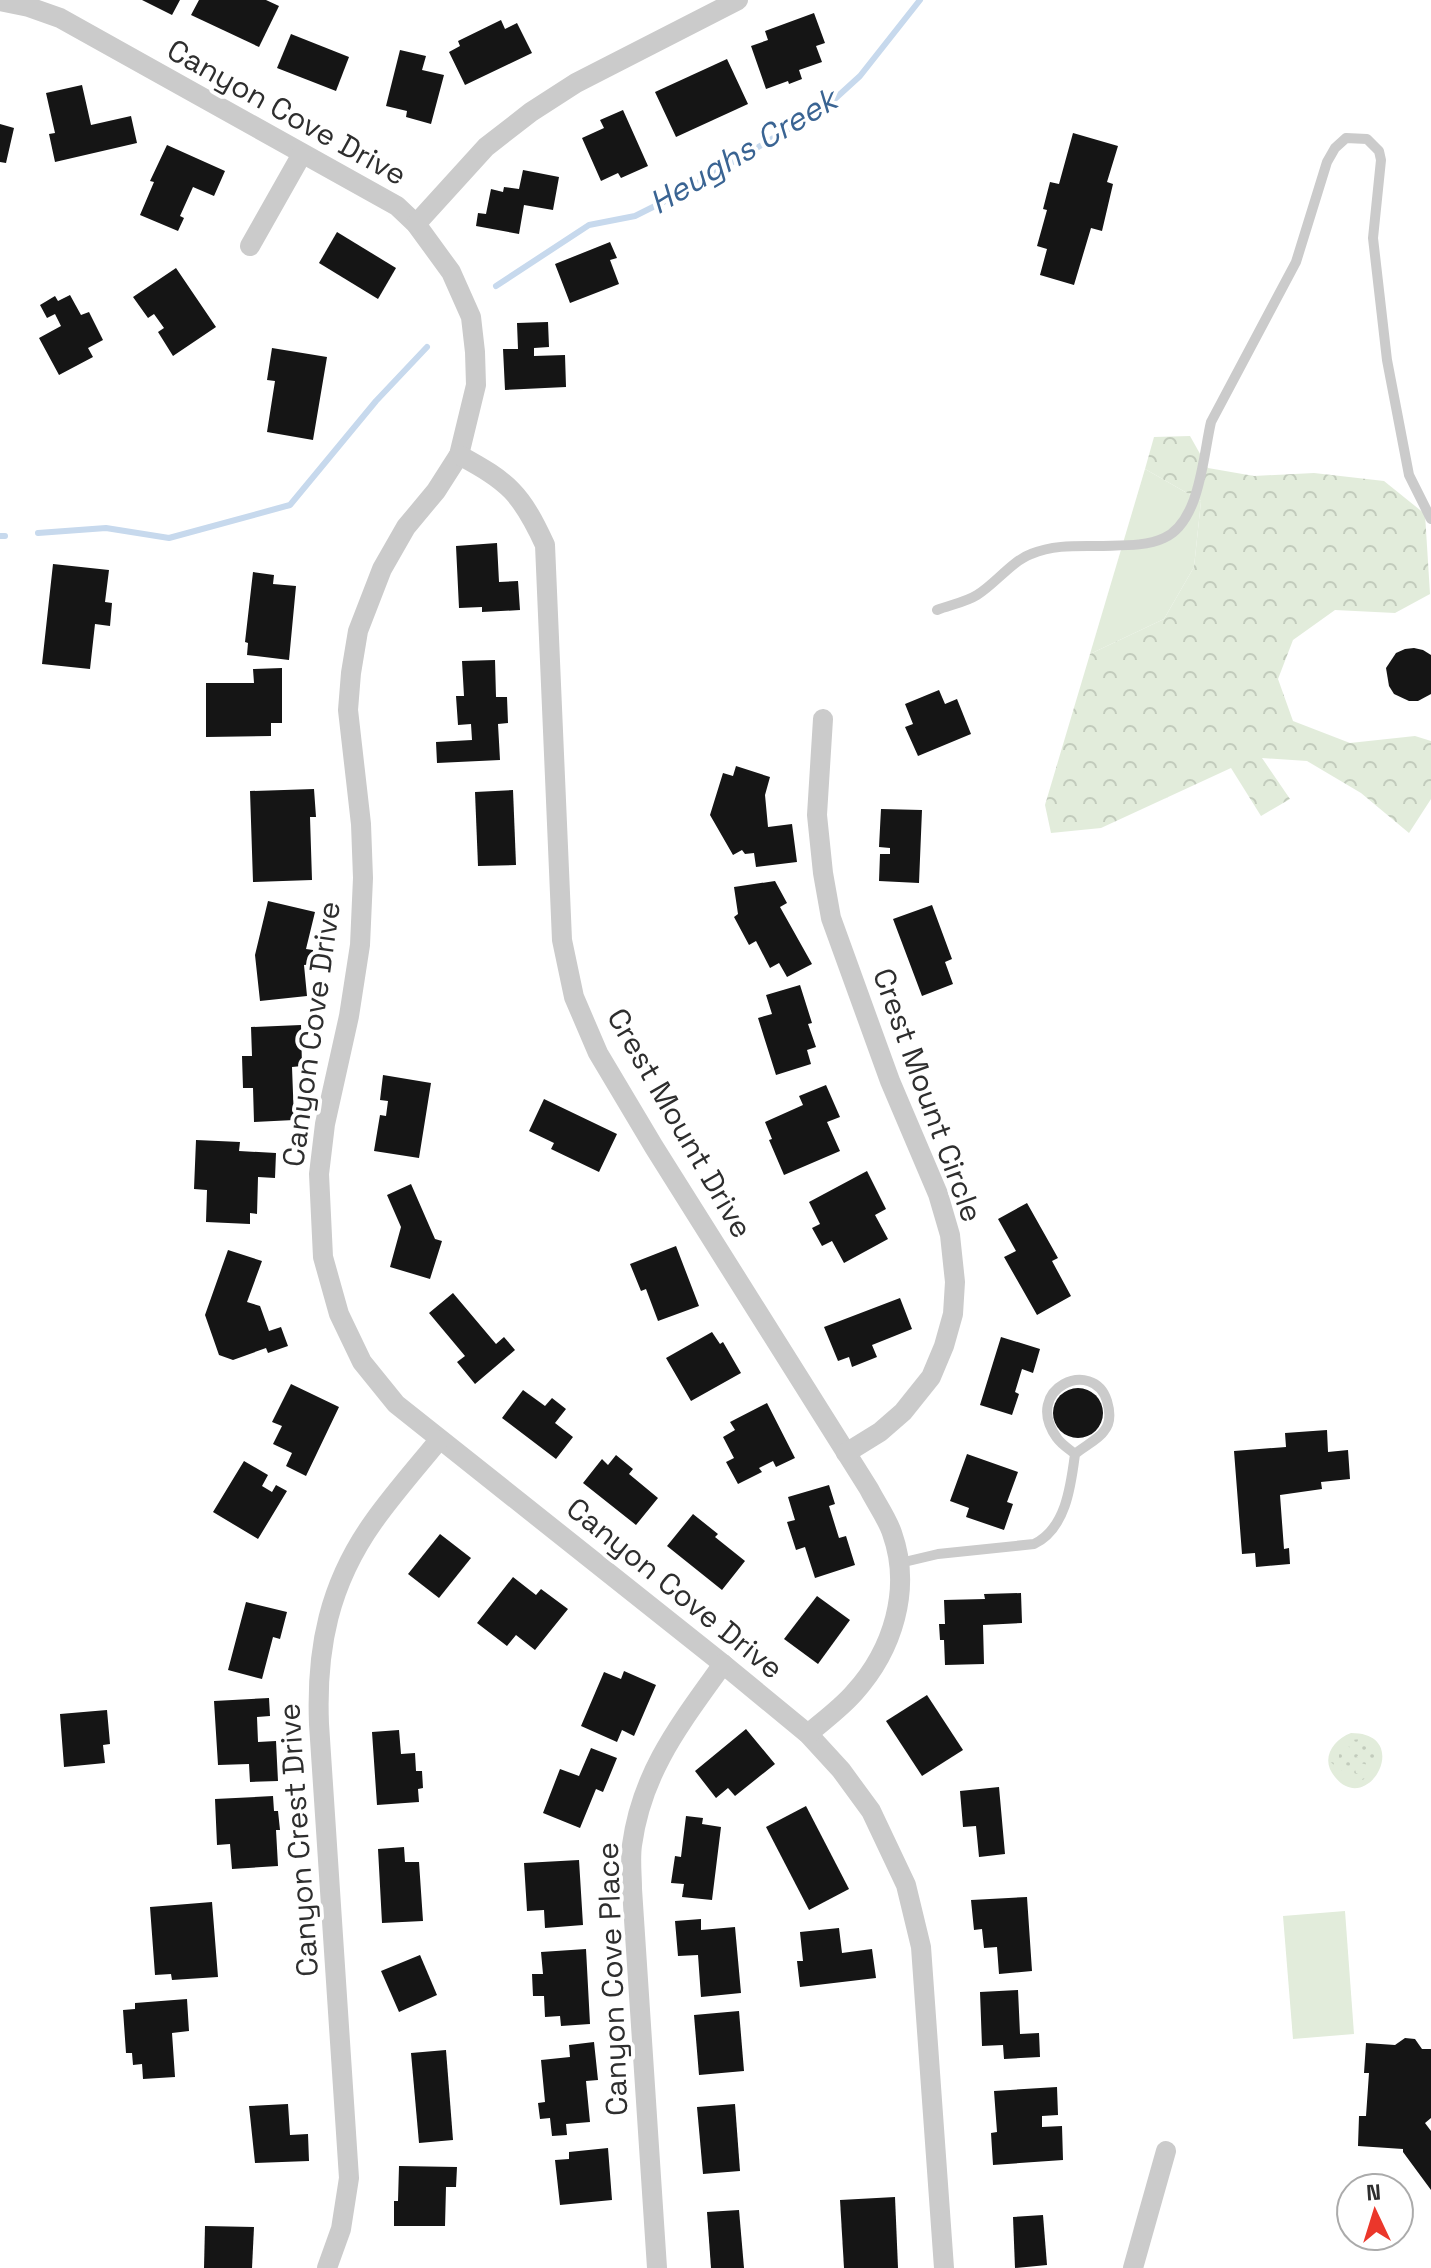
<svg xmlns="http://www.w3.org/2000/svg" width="1431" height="2268" font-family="'Space Grotesk',sans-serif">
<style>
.grass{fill:#e2ecdb}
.forest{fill:url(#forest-crowns)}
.garden{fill:url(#garden-dots)}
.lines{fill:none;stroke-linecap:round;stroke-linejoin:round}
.stream{stroke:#c7d9ed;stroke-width:6}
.building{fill:#151515}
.lane{stroke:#cbcbcb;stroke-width:10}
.street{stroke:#cbcbcb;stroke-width:20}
.labels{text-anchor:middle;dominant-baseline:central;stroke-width:8;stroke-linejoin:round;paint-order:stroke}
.street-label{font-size:30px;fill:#2e2e2e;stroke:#fff}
.water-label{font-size:32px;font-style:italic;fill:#3a6493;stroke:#fff}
</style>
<defs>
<pattern id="forest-crowns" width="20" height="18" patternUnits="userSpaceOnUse" patternTransform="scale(2)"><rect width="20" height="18" fill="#e2ecdb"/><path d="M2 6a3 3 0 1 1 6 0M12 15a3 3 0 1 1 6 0" fill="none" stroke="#c2cbbc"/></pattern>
<pattern id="garden-dots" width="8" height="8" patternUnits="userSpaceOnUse" patternTransform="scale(2)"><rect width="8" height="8" fill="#e2ecdb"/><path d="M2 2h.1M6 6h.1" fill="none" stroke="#c2cbbc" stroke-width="1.8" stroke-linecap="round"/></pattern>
</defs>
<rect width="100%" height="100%" fill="#fff"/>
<g class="grass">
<polygon points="1145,469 1201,501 1194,567 1164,619 1090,654"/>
<path d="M1351,1733C1414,1733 1368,1818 1335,1777C1320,1760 1332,1740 1351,1733Z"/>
<polygon points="1345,1911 1354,2034 1293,2039 1283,1916"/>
</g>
<polygon class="forest" points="1190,436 1208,468 1254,476 1314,473 1384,481 1425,514 1430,594 1395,613 1335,610 1293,640 1278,679 1293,721 1350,743 1415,736 1431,741 1431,799 1409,833 1361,793 1307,761 1262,758 1290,799 1261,816 1231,768 1101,828 1051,833 1045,805 1090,654 1164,619 1194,567 1201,501 1145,469 1154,437"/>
<path class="garden" d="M1362,1739L1367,1743C1368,1752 1360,1754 1355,1758L1374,1752L1381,1759L1373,1766L1351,1761L1364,1767L1368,1774L1363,1780L1351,1779L1348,1776L1349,1772L1355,1769L1356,1773H1360L1358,1767L1343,1765L1342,1769H1345V1767L1347,1769L1345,1773L1329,1761L1336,1756L1339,1758V1752L1343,1748L1347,1752L1345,1754L1344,1751L1342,1752L1343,1756L1357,1753L1359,1747L1355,1746L1354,1751L1347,1745L1351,1740Z"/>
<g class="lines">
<g class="stream">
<polyline points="496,286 589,225 635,216 677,195 826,107 860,76 920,0"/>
<polyline points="38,533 106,528 169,538 290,505 376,401 427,347"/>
<polyline points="0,536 5,536"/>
</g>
</g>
<g class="building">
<polygon points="142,0 180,0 172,15"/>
<polygon points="199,0 266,0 279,6 259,47 191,15"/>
<polygon points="814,13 825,43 816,46 822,62 799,70 802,79 789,84 788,81 766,89 751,46 768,40 765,31"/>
<polygon points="501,20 505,29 517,23 532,53 465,85 449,52 460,46 458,41"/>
<polygon points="291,34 349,57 336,91 277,68"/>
<polygon points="400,50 426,56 422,70 444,75 431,124 406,117 407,111 386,106"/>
<polygon points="727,59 748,104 676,137 655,92"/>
<polygon points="82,85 91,125 131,116 137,143 55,162 49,134 55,133 46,93"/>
<polygon points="623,110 648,166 621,178 618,173 601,181 582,138 604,128 600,120"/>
<polygon points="0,124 14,128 6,163 0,162"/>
<polygon points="1073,133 1118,146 1107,182 1113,184 1102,231 1091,228 1074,285 1040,275 1047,249 1037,246 1047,210 1043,209 1050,182 1059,184"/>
<polygon points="167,145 225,171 214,196 193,187 180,216 184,218 178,231 140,215 154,182 150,181"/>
<polygon points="523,170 559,177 553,210 524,205 519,234 476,226 478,213 486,214 491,189 503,192 504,187 519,189"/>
<polygon points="337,232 396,268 378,299 319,263"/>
<polygon points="610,242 617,258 610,260 619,284 570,303 555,264"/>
<polygon points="176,268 216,327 173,356 158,332 164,328 154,314 148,318 133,297"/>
<polygon points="70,295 81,315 89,312 103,340 88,348 93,357 59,375 39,338 61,326 55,314 47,318 40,305 55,296 58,301"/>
<polygon points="548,322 549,347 534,348 534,356 565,355 566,387 505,390 503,349 518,349 517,323"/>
<polygon points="272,348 327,357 313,440 267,432 275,381 267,380"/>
<polygon points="497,543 499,582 518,581 520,610 482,612 482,607 459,608 456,546"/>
<polygon points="53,564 109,570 105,602 112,603 110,626 95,624 90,669 42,664"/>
<polygon points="253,572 274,575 273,584 296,586 289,660 247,655 248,643 245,642"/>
<polygon points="1414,648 1423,650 1431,655 1431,694 1418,701 1409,701 1394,694 1389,686 1386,668 1396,653 1405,649"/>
<polygon points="495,660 496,697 507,697 508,723 498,724 500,760 437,763 436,742 472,740 471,724 458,725 456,696 464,696 462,661"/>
<polygon points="282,668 282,723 271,723 271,736 206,737 206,683 254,683 253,669"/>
<polygon points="939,690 945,704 957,699 971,734 918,756 905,727 913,724 905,704"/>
<polygon points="736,766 770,777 765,795 768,827 792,824 797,862 756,867 754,853 745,854 742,850 733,855 710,815 723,773 733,776"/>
<polygon points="314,789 316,817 310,817 312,880 253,882 250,791"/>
<polygon points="513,790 516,865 478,866 475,792"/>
<polygon points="881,809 922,810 919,883 879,881 880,854 890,854 890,848 879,847"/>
<polygon points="775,881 787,903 780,907 812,964 787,977 779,963 770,968 756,941 749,945 734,917 738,914 734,887"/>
<polygon points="268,901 315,912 306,949 313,950 314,964 304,965 307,996 260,1001 255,955"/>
<polygon points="932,905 952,959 945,962 953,984 922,996 893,919"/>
<polygon points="800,985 812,1023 808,1024 816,1047 807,1050 811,1064 776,1075 758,1018 772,1014 766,995"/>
<polygon points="301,1025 302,1066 292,1067 294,1120 254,1122 253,1088 243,1088 242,1056 252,1056 251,1027"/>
<polygon points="383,1075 431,1083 419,1158 374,1151 380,1115 386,1116 388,1101 380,1100"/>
<polygon points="826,1085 840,1117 827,1122 840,1151 784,1175 769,1140 772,1139 765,1122 803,1105 799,1096"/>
<polygon points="544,1099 617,1134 599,1172 551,1149 554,1143 529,1131"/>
<polygon points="196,1140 240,1142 239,1151 276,1153 275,1178 258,1177 257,1214 250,1213 250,1224 206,1222 207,1190 194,1189"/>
<polygon points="867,1171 886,1209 875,1215 888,1239 844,1263 832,1241 822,1246 812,1228 820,1224 809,1202"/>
<polygon points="411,1184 435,1239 442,1241 430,1279 390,1267 401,1227 387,1195"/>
<polygon points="1027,1203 1058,1258 1052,1261 1071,1296 1037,1315 1004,1257 1016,1251 998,1219"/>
<polygon points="676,1246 699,1306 658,1321 646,1289 641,1291 630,1264"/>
<polygon points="228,1250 262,1261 247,1302 260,1306 269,1331 281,1327 288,1346 268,1353 266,1348 233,1360 219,1355 205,1315"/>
<polygon points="453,1293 496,1344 504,1337 515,1350 475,1384 457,1362 465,1356 429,1313"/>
<polygon points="900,1298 912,1329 872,1345 877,1357 852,1367 849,1357 838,1361 824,1327"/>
<polygon points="712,1332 720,1344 723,1342 741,1373 691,1401 666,1358"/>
<polygon points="1001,1337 1040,1349 1033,1373 1022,1369 1015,1392 1019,1394 1012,1415 980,1405"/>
<polygon points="291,1384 339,1407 306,1476 286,1466 292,1453 273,1444 282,1426 272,1422"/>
<circle cx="1078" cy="1413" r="25"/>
<polygon points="523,1390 545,1406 552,1398 566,1409 555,1423 573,1437 556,1459 502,1418"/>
<polygon points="767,1403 795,1458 776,1467 773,1461 759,1468 762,1472 738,1484 726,1462 734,1458 723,1437 735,1430 730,1422"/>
<polygon points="1327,1430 1328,1452 1348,1450 1350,1479 1321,1482 1322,1489 1280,1495 1284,1549 1289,1548 1290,1564 1256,1567 1255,1553 1242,1554 1234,1451 1286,1447 1285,1433"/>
<polygon points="967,1454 1018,1472 1007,1502 1013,1504 1004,1530 966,1517 969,1508 950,1501"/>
<polygon points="616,1455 633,1469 629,1474 658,1498 636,1525 583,1483 602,1459 608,1465"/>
<polygon points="244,1461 268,1475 262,1486 272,1492 276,1485 287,1491 258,1539 213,1512"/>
<polygon points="829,1485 835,1504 829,1506 839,1538 846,1536 855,1565 815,1578 805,1547 796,1550 787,1522 795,1520 788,1497"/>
<polygon points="693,1514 718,1534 715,1537 745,1561 722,1590 667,1546"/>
<polygon points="440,1534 471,1558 439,1598 408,1574"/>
<polygon points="513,1577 536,1595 541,1589 568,1609 535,1650 516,1635 507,1646 477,1623"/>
<polygon points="1021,1593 1022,1623 983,1625 984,1664 945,1665 944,1640 940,1640 939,1624 945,1624 944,1600 985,1599 984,1594"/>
<polygon points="817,1596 850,1620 818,1664 784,1639"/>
<polygon points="246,1602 287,1612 280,1639 273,1637 262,1679 228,1670"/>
<polygon points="624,1671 656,1685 634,1736 622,1730 617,1742 581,1726 604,1672 621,1679"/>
<polygon points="927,1695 963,1750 922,1776 886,1721"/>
<polygon points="269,1698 270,1716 257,1717 258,1742 276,1741 278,1781 250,1782 249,1764 218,1765 214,1701"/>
<polygon points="107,1710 110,1744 103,1745 105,1763 64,1767 60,1714"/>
<polygon points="746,1729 775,1764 735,1796 728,1788 716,1798 695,1771"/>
<polygon points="399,1730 401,1754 415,1753 416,1771 422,1771 423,1788 418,1789 419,1802 377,1805 372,1732"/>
<polygon points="591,1748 617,1758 603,1792 596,1789 580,1828 543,1813 560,1769 579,1776"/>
<polygon points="999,1787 1005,1854 979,1857 976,1826 963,1827 960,1791"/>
<polygon points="273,1796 274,1811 278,1811 280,1830 276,1830 278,1866 232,1869 230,1844 217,1845 215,1799"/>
<polygon points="806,1806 849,1889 809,1910 766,1827"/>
<polygon points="686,1816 703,1818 702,1824 721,1827 712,1900 682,1897 684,1884 671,1883 675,1856 681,1857"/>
<polygon points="404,1847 405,1862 419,1862 423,1921 382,1923 378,1849"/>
<polygon points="579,1860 583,1925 545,1928 544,1910 527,1911 524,1863"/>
<polygon points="1027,1897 1032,1971 999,1974 997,1947 984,1948 982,1929 974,1930 971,1900"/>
<polygon points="212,1902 218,1977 172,1980 171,1974 155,1975 150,1907"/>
<polygon points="701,1919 701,1930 735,1927 741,1993 701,1997 698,1955 678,1956 675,1921"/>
<polygon points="839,1928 842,1953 872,1949 876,1978 800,1987 797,1961 803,1961 800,1932"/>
<polygon points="586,1949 590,2024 561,2026 560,2016 545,2017 544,1996 533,1996 532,1974 543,1974 541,1952"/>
<polygon points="420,1955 437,1995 399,2012 381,1971"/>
<polygon points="1018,1990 1020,2034 1039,2033 1040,2057 1004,2059 1003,2045 982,2046 980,1992"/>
<polygon points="187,1999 189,2031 172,2033 175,2077 143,2079 142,2064 133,2065 132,2053 126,2053 123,2010 135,2009 135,2003"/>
<polygon points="739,2011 744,2071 699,2075 694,2015"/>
<polygon points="1405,2038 1415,2039 1422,2049 1431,2049 1431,2118 1425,2123 1431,2131 1431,2190 1403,2152 1403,2149 1358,2146 1359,2116 1366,2116 1369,2073 1364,2073 1366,2043 1395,2045"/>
<polygon points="594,2042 598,2080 586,2081 590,2122 566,2124 567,2135 552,2136 550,2118 540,2119 538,2103 545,2102 541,2060 570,2057 569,2045"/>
<polygon points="446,2050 453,2140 419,2143 411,2053"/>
<polygon points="1057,2087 1058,2115 1042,2116 1042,2127 1062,2126 1063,2160 993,2165 991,2133 997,2132 994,2091"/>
<polygon points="288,2104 290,2135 308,2134 309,2161 255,2163 249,2106"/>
<polygon points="735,2104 740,2171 703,2174 697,2107"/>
<polygon points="608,2148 612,2200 560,2205 555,2160 569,2159 569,2152"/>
<polygon points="399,2166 457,2167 456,2187 446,2187 445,2226 394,2226 394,2201 398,2201"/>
<polygon points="895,2197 898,2268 844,2268 840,2200"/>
<polygon points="739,2210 744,2268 711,2268 707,2212"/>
<polygon points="1043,2215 1047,2265 1015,2268 1013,2217"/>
<polygon points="205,2226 254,2227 252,2268 204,2268"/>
</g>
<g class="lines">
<g class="lane">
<path d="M937,610C950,605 966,602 977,595C995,584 1012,561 1031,554C1053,545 1075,546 1097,546C1119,545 1145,547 1164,538C1200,522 1203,456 1211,422L1296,262L1327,162L1335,148L1346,138L1367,139L1379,151L1381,160L1373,238L1387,360L1409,475L1431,519"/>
<path d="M900,1563L938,1554L1034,1544C1066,1529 1071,1485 1075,1454C1083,1447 1099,1439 1104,1431C1111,1423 1110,1411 1107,1401C1094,1357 1021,1388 1057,1438C1061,1444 1069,1449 1075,1454"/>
</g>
<g class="street">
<polyline points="0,1 29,7 60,18 397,206 416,224 451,272 471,317 475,352 476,385 459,455 436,491 406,527 382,569 358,631 351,673 348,710 361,824 363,878 360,945 349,1016 325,1124 319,1174 323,1257 339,1314 362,1362 396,1404 723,1664 808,1734 841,1770 871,1811 906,1885 921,1947 944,2268"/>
<polyline points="416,224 486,147 531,112 576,83 738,0"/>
<polyline points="250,246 302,154"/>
<path d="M459,455C509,482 521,493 545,545L562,940L574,997L598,1053L654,1147L869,1489C876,1503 887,1518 892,1533C912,1589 893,1650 854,1693C841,1708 823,1721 808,1734"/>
<polyline points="823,719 817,815 823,873 831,918 890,1081 938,1194 950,1235 955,1282 953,1314 944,1346 931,1377 903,1412 880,1432 846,1453"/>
<path d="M327,2268L341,2229L349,2178L319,1724C316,1648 329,1584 374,1521C394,1493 417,1467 439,1440"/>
<path d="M657,2268L632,1889C632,1875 630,1859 632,1845C642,1771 681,1723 723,1664"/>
<polyline points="1133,2268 1166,2151"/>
</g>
</g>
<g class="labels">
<g class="street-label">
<text transform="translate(287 112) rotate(29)">Canyon Cove Drive</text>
<text transform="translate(311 1034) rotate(-82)">Canyon Cove Drive</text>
<text transform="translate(928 1095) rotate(70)">Crest Mount Circle</text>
<text transform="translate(680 1123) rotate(60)">Crest Mount Drive</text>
<text transform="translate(675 1588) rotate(39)">Canyon Cove Drive</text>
<text transform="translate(298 1840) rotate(-94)">Canyon Crest Drive</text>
<text transform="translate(612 1979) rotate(-92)">Canyon Cove Place</text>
</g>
<g class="water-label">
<text transform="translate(743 151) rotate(-31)">Heughs Creek</text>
</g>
</g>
<g transform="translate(1375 2212) rotate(356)"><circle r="38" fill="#ffffff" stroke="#ababab" stroke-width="2"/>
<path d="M0-6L14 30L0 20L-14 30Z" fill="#eb372b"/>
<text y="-12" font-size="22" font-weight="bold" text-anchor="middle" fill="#2e2e2e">N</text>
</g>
</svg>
